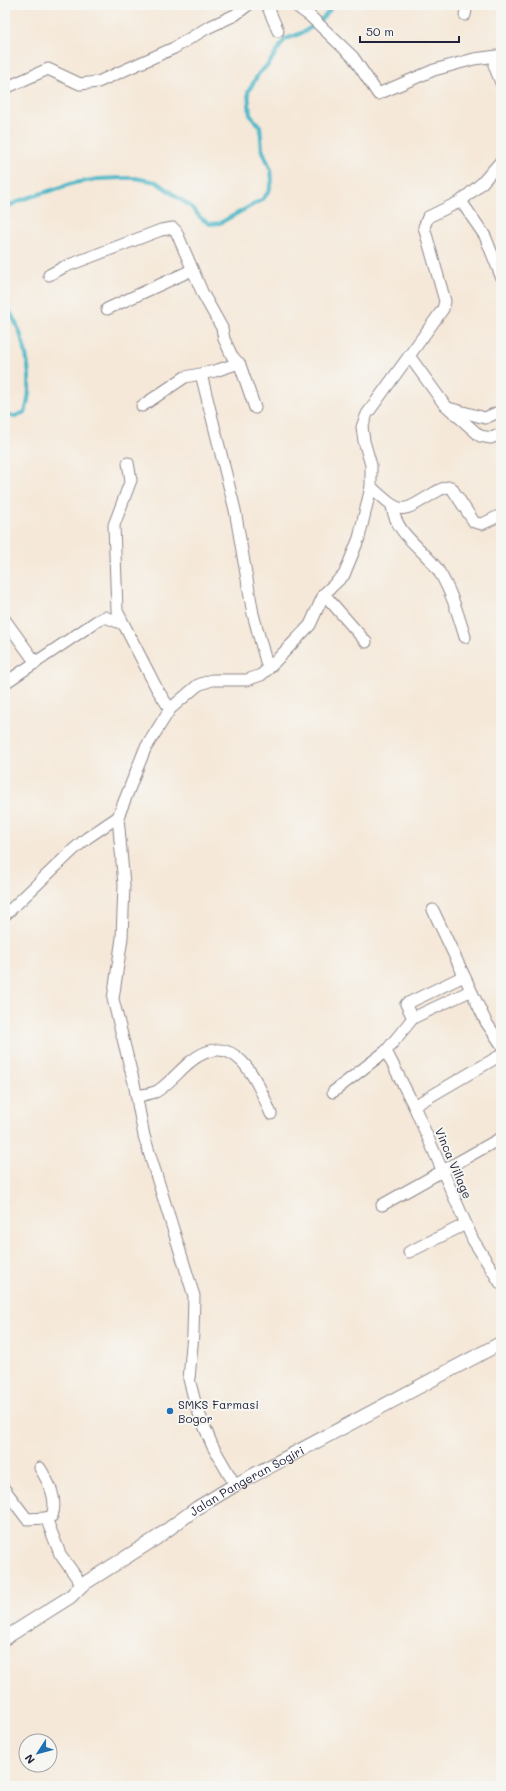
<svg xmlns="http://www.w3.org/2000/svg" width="506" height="1791" font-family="Mali,sans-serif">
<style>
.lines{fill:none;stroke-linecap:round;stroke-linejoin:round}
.stream{stroke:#4bb7c8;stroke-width:4}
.minor-casing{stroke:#8c858a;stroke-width:13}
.tertiary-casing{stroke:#8c858a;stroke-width:15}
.minor{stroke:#fff;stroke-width:11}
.tertiary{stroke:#fff;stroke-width:13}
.poi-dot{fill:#1f6fb2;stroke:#f6f6f2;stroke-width:1.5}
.labels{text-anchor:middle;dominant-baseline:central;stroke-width:4;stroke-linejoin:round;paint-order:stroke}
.street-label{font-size:12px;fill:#22223b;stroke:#f6f6f2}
.poi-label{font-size:12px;fill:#22223b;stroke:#f6f6f2;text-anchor:start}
</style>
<rect width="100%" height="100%" fill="#f6f6f2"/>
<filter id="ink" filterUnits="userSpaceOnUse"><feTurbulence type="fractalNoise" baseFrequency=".025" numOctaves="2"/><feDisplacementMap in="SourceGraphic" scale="8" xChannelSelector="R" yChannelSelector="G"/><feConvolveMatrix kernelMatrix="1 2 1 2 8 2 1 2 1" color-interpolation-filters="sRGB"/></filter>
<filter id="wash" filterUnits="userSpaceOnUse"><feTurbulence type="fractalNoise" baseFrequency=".012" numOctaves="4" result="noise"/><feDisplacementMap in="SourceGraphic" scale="16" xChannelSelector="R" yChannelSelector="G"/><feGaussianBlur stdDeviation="0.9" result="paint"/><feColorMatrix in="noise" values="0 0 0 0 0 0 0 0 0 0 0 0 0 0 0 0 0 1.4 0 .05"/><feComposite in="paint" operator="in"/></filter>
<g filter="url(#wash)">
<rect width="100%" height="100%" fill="#f5e8d8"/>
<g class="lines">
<g class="stream">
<path d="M5,208L21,200L74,183L98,179L122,178H135L156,182L190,206L202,219L210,224L220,223L263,199L269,191L272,181L271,170L262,149L260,126L250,115L248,92L259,73L268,65L285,39C304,34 323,22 333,5"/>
<path d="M5,302C10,312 16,322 20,333C28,357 33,387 25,412L15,416L5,415"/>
</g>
</g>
</g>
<g filter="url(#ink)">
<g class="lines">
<g class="minor-casing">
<g id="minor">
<polyline points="267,5 278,31"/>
<polyline points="295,5 310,16 353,57 378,94 434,70 474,59 497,56"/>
<polyline points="465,15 467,5"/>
<polyline points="501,55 497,56 494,65 501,83"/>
<polyline points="10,86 48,69 80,84 98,82 174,48 207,28 235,15 248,5"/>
<polyline points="461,201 485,236 501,276"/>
<polyline points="49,275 64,267 161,230 173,228 176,231 203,294 222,328 224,339 232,356 240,365 255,408"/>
<polyline points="107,309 192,270"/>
<polyline points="410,357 444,404 480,436 491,438 501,434"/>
<polyline points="201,374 235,510 253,614 268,669"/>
<polyline points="142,406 185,377 215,371 239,363"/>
<polyline points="452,409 485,418 501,411"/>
<polyline points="128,463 131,480 114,525 117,611 157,689 170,709"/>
<path d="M371,487C402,514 398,515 434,493C440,490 444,486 451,487L474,522L482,524L501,515"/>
<path d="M392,506C396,535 422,547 438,570C451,590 458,614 465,637"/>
<polyline points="324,594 366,642"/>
<polyline points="5,620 36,663"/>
<polyline points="5,683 97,621 105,617 123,624"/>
<polyline points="118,817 124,885 122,938 113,999 134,1083 144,1136 194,1296 193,1334 189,1379 196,1406 212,1445 235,1485"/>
<polyline points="433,910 486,1022 501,1044"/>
<polyline points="5,915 73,850 87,838 118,817 145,749 170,709 198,685 212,680 247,680 261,675 268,669 310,625 324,594 344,575 359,538 371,487 371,465 364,441 362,427 367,414 443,309 445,301 424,227 428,217 461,201 482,183 501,161"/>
<polyline points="413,1018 406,1004 464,976"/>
<polyline points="386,1051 414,1106 473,1240 501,1284"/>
<polyline points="333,1092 386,1051 413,1018 470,991"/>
<path d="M137,1096C143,1095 149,1094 155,1092C164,1089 181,1069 190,1062C234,1026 257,1079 271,1114"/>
<polyline points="414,1106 501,1055"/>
<polyline points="382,1205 501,1138"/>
<polyline points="409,1252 466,1224"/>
<path d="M40,1468C49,1483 58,1499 52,1516L46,1518L60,1554L82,1585"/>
<polyline points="5,1490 27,1519 46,1518"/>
</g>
</g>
<g class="tertiary-casing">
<g id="tertiary">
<path id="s1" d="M5,1638L70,1597L82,1585L155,1539L197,1508L235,1485L501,1343"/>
</g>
</g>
<use href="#minor" class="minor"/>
<use href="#tertiary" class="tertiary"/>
</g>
</g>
<circle class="poi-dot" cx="170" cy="1411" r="4"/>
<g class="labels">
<g class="street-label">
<text transform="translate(454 1163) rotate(67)">Vinca Village</text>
<text stroke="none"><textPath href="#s1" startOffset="289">Jalan Pangeran Sogiri</textPath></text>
</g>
<g class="poi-label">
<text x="178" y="1404">SMKS Farmasi<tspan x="178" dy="14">Bogor</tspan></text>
</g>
</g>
<rect width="506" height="1791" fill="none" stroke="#f6f6f2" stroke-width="20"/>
<g transform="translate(38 1753) rotate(234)"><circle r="19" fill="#f6f6f2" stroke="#a1a1a9"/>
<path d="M0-3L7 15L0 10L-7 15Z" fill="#1f6fb2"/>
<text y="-6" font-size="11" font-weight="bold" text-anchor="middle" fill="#22223b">N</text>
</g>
<path d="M360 36v6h99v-6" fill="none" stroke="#22223b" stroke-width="2"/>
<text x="366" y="36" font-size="12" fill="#22223b" stroke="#f6f6f2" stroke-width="3" paint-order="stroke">50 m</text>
</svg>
